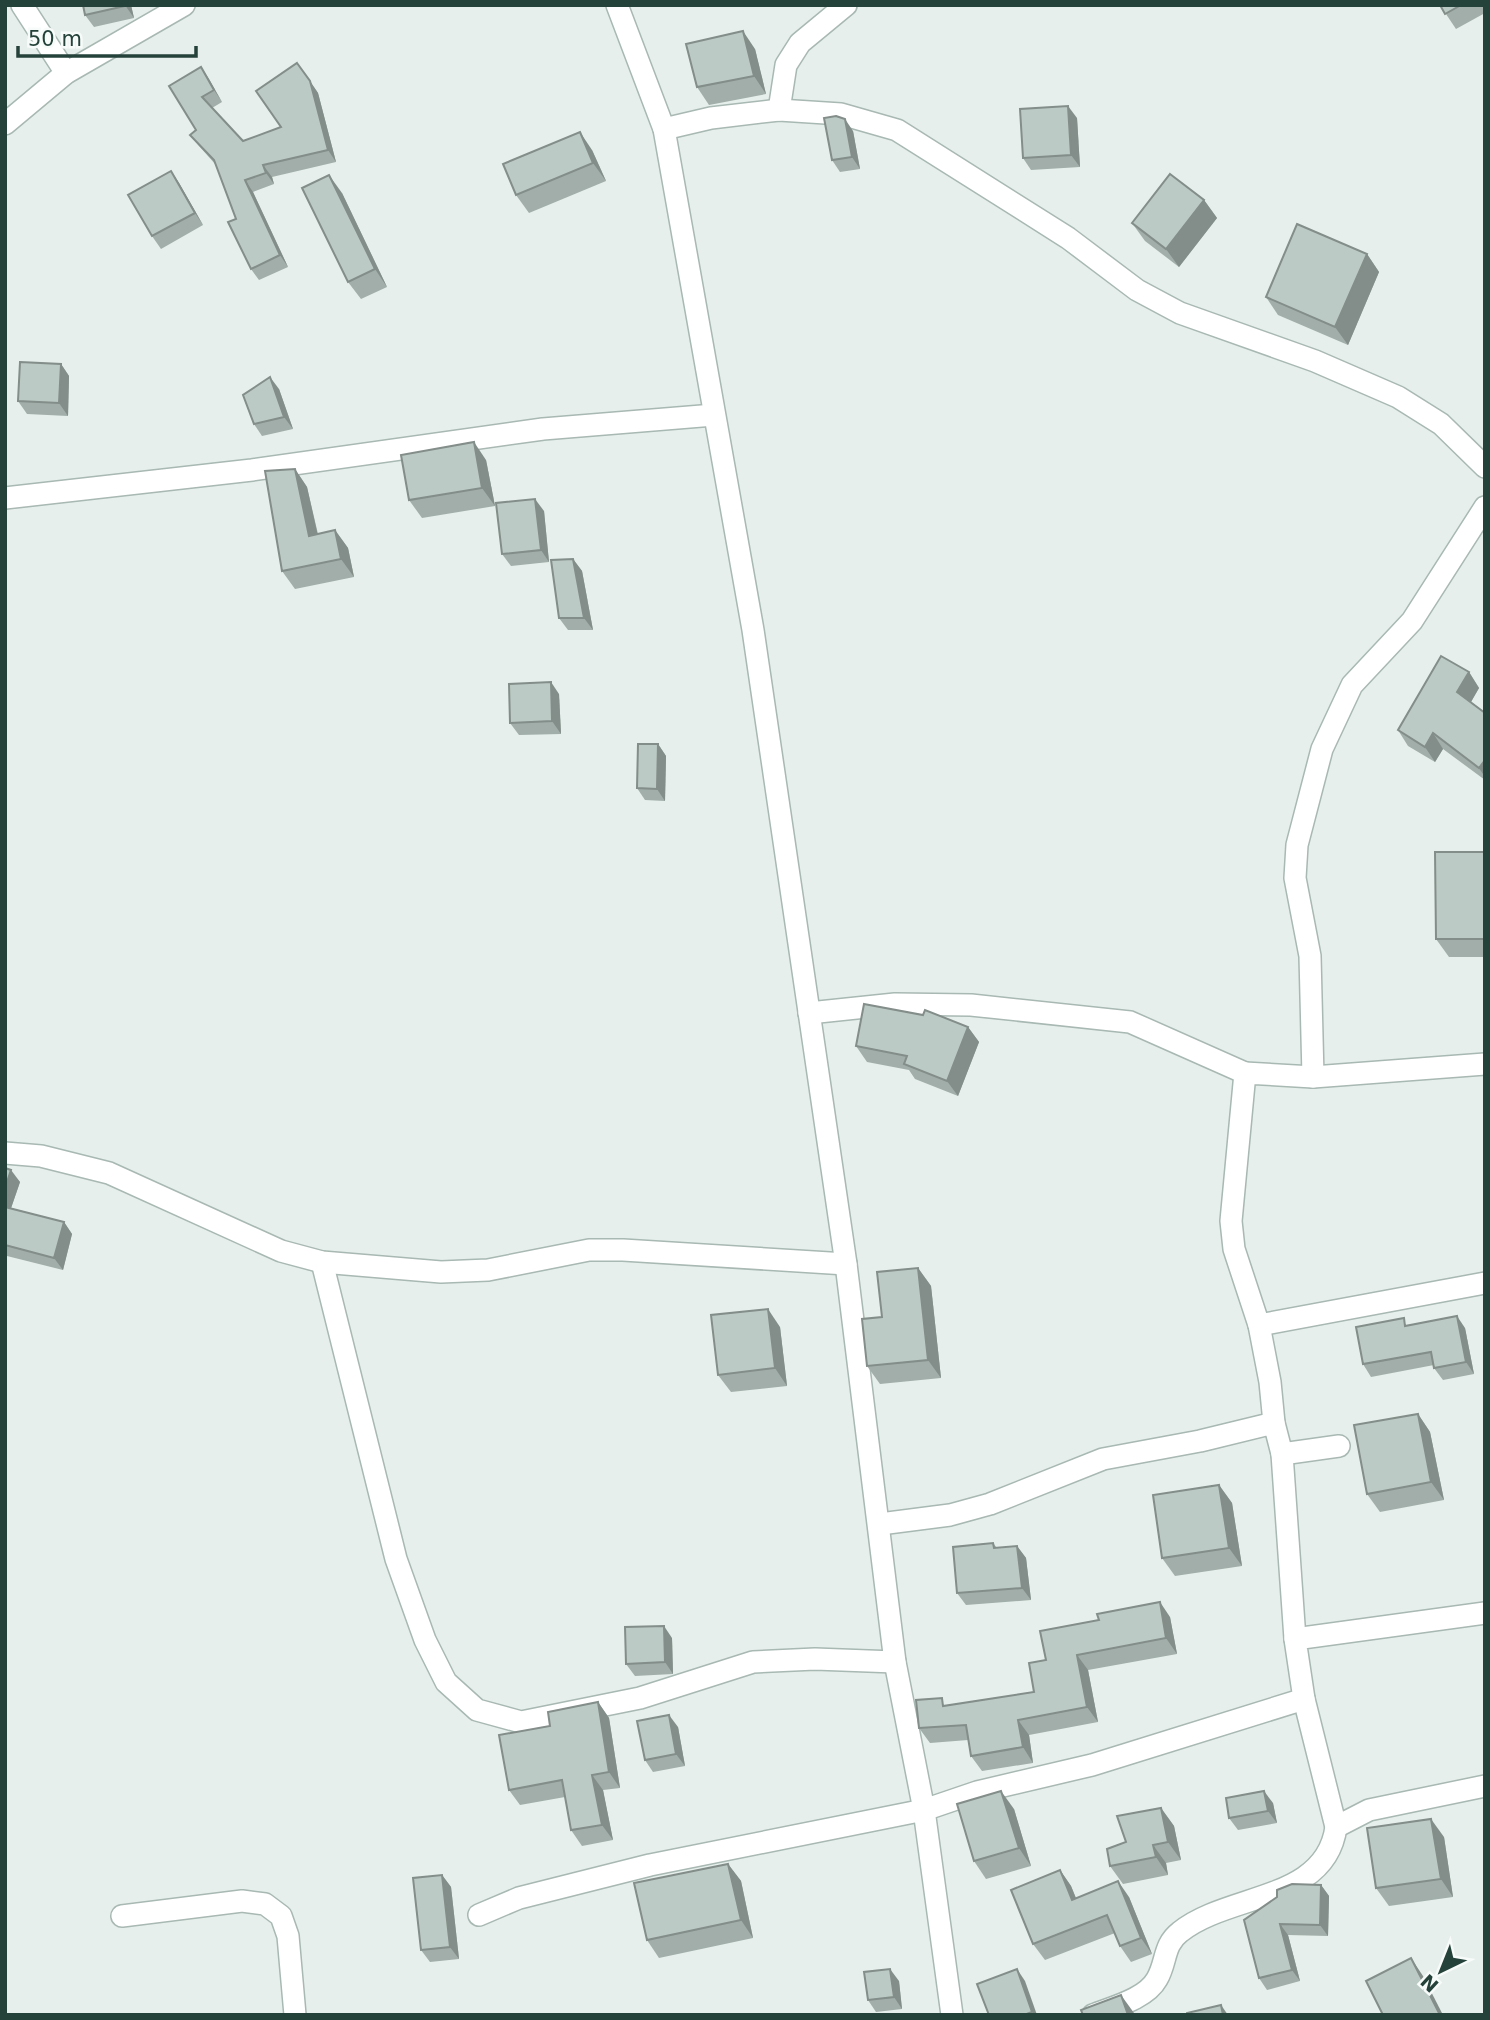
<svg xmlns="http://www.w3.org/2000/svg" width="1490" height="2020" font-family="'DejaVu Sans',sans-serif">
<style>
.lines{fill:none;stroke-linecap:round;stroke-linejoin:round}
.minor-casing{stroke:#a8b8b2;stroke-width:24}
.minor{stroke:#fff;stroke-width:21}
.wall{fill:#a1aea9}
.shaded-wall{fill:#838d89}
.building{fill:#bbcac4;stroke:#838d89;stroke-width:2}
</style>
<rect width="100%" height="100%" fill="#e6efeb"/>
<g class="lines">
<g class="minor-casing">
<g id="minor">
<polyline points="22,5 66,73"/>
<polyline points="617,5 664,129 753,630 846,1264 895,1662 924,1810 952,2015"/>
<polyline points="779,110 786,65 800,43 846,5"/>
<polyline points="5,124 66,73 184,5"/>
<polyline points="664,129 711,118 779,110 841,114 897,130 1068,238 1137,290 1180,313 1315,361 1398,397 1441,424 1485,467"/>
<polyline points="5,498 252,470 543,429 714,415"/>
<polyline points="809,1013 895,1004 971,1005 1130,1022 1245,1073"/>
<polyline points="1313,1077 1310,956 1295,878 1297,845 1322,749 1352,685 1412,621 1485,507"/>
<polyline points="5,1153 41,1156 109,1173 281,1251 322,1262 441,1272 488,1270 589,1250 623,1250 846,1264"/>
<polyline points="322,1262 396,1559 425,1640 446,1682 477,1710 521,1722 640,1698 753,1662 815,1659 895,1662"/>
<polyline points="1259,1325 1234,1249 1231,1221 1245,1073 1313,1077 1485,1064"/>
<polyline points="1274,1423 1270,1382 1259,1325 1485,1283"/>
<polyline points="880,1524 950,1515 990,1504 1103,1459 1200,1441 1274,1423 1282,1454"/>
<polyline points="1295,1639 1282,1454 1339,1446"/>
<polyline points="1304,1699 1336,1827 1369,1810 1485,1786"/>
<polyline points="479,1915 519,1898 650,1865 924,1810 977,1792 1092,1765 1304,1699 1295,1639 1485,1613"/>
<polyline points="122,1916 242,1901 265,1904 281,1916 288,1936 295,2015"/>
<path d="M1093,2015C1113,2007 1146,1999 1157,1979C1167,1962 1163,1945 1180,1932C1228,1893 1326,1902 1336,1827"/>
</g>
</g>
<use href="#minor" class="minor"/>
</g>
<g class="wall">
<polygon points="83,5 131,5 134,18 94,27 85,15"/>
<polygon points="1440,5 1485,5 1485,13 1456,29"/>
<polygon points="755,49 766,94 709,105 697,87"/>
<polygon points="297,63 318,93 336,162 272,177 274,184 253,192 288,267 259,280 251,269 236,219 216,165 199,146 190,135 196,130 201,67 222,102 212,108 243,141 281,127"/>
<polygon points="1077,118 1080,167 1031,170 1023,158"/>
<polygon points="853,131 860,169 840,172 832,160"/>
<polygon points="592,150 606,181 529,213 516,195"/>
<polygon points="171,171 179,183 203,225 161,249 152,236"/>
<polygon points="342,193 387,287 361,299 348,282"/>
<polygon points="1204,200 1217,218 1179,267 1145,241 1132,223"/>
<polygon points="1367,254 1379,272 1348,345 1278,315 1266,297"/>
<polygon points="61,364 69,376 68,416 27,414 18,401"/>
<polygon points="279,389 293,429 262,436 254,424"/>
<polygon points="486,460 495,506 422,518 409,500"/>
<polygon points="295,469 307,487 318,534 335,530 348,548 354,577 295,589 282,571"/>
<polygon points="544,511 549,562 511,566 502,554"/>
<polygon points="573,559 582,571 593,630 568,630 559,618"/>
<polygon points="1469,672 1479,688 1471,702 1485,713 1485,780 1443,749 1435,762 1408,746 1398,730"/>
<polygon points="559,694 561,734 519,735 510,723"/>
<polygon points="658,744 666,756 665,801 645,800 637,788"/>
<polygon points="1485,852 1485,957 1449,957 1436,939"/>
<polygon points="968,1027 979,1042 958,1096 915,1079 909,1070 867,1062 856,1046"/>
<polygon points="5,1168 20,1182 11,1208 64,1222 72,1234 63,1270 7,1256 5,1253"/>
<polygon points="918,1268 931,1286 941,1378 880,1384 867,1366 882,1317"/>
<polygon points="1409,1325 1465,1328 1474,1374 1443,1380 1434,1368 1434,1365 1371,1377 1363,1364"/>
<polygon points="780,1327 787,1386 731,1392 718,1375"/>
<polygon points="1418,1414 1430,1432 1444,1500 1380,1512 1367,1494"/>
<polygon points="1219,1485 1232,1503 1242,1566 1175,1576 1162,1558"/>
<polygon points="993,1543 997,1548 1017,1546 1026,1558 1031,1600 966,1605 957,1593"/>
<polygon points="1170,1617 1177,1654 1088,1670 1098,1722 1029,1735 1033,1763 982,1771 971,1756 968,1740 930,1743 919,1728 948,1705 1034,1692 1046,1660"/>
<polygon points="672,1638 673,1674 635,1676 626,1664"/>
<polygon points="598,1702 609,1718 620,1788 603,1790 613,1840 582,1846 571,1830 565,1797 520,1805 509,1790 550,1726"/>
<polygon points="678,1727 685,1766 653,1772 645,1760"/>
<polygon points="1273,1803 1277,1823 1238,1830 1229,1818"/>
<polygon points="1161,1808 1174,1826 1181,1860 1166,1863 1168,1875 1123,1884 1110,1866 1126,1842"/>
<polygon points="1014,1809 1031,1866 986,1879 974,1861"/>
<polygon points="1444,1837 1453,1897 1389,1906 1376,1888"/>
<polygon points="728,1864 741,1881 753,1938 659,1958 647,1940"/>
<polygon points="1060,1870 1071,1886 1076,1898 1129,1897 1152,1954 1131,1962 1120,1946 1115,1933 1045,1960 1033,1944"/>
<polygon points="442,1875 451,1887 459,1959 430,1962 421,1950"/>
<polygon points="1321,1885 1329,1896 1328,1936 1288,1935 1300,1981 1267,1990 1259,1978 1244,1920"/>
<polygon points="899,1981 902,2009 876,2012 868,2000"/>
</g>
<g class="shaded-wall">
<polygon points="125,5 131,5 134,18"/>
<polygon points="743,31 755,49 766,94 754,76"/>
<polygon points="201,67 209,79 222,102 214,90"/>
<polygon points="310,81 318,93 336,162 328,150"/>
<polygon points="1068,106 1077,118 1080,167 1071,155"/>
<polygon points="845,119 853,131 860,169 852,157"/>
<polygon points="580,132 592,150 606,181 593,163"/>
<polygon points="263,165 272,177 274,184 266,173"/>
<polygon points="171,171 179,183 203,225 195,213"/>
<polygon points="329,175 342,193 387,287 375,269"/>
<polygon points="245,180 253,192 288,267 280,255"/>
<polygon points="1204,200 1217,218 1179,267 1166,249"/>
<polygon points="1367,254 1379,272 1348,345 1335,327"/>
<polygon points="61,364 69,376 68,416 59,403"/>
<polygon points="270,377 279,389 293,429 284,417"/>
<polygon points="474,442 486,460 495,506 482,488"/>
<polygon points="295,469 307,487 322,554 309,536"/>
<polygon points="535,499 544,511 549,562 541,550"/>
<polygon points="335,530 348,548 354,577 341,559"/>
<polygon points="573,559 582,571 593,630 584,618"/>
<polygon points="1469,672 1479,688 1468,707 1457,692"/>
<polygon points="551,682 559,694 561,734 552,721"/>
<polygon points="1433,733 1443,749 1435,762 1425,747"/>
<polygon points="658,744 666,756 665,801 657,789"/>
<polygon points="1485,760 1485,777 1479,768"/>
<polygon points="968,1027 979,1042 958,1096 947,1081"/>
<polygon points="11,1170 20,1182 8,1217 5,1214 5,1188"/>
<polygon points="64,1222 72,1234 63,1270 54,1258"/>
<polygon points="918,1268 931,1286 941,1378 928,1360"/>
<polygon points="768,1309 780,1327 787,1386 775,1368"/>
<polygon points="1457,1316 1465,1328 1474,1374 1466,1362"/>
<polygon points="1418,1414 1430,1432 1444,1500 1431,1482"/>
<polygon points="1219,1485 1232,1503 1242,1566 1229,1548"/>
<polygon points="1017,1546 1026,1558 1031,1600 1022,1588"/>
<polygon points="1160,1602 1170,1617 1177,1654 1166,1638"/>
<polygon points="664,1626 672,1638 673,1674 665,1662"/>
<polygon points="1077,1655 1088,1670 1098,1722 1087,1707"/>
<polygon points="598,1702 609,1718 620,1788 609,1772"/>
<polygon points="669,1715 678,1727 685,1766 676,1754"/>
<polygon points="1018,1720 1029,1735 1033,1763 1023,1747"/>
<polygon points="592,1775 603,1790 613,1840 602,1825"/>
<polygon points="1001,1791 1014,1809 1031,1866 1019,1848"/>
<polygon points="1264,1791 1273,1803 1277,1823 1268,1811"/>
<polygon points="1161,1808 1174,1826 1181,1860 1168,1842"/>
<polygon points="1431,1819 1444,1837 1453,1897 1441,1879"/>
<polygon points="1153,1845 1166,1863 1168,1875 1156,1857"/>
<polygon points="728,1864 741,1881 753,1938 741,1920"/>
<polygon points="1060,1870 1071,1886 1083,1916 1072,1900"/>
<polygon points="442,1875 451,1887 459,1959 450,1947"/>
<polygon points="1118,1881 1129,1897 1152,1954 1141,1938"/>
<polygon points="1321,1885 1329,1896 1328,1936 1320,1925"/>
<polygon points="1280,1924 1288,1935 1300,1981 1292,1970"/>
<polygon points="1411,1958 1423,1976 1443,2015 1440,2015"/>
<polygon points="890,1969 899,1981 902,2009 894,1997"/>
<polygon points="1017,1969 1025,1981 1037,2015 1034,2015 1032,2012"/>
<polygon points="1121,1995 1134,2013 1135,2015 1128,2015"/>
<polygon points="1221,2005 1228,2015 1223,2015"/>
</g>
<g class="building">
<polygon points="83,5 125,5 125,6 85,15"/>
<polygon points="1440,5 1461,5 1445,14"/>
<polygon points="743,31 754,76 697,87 686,44"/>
<polygon points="297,63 310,81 328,150 263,165 266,173 245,180 280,255 251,269 228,222 236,219 214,160 190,135 196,130 169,86 201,67 214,90 202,97 243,141 281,127 256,91"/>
<polygon points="1068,106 1071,155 1023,158 1020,109"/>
<polygon points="836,116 845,119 852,157 832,160 824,118"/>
<polygon points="580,132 593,163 516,195 503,164"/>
<polygon points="171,171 195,213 152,236 128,195"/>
<polygon points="1170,174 1204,200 1166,249 1132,223"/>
<polygon points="329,175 375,269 348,282 302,188"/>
<polygon points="1297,224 1367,254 1335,327 1266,297"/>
<polygon points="20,362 61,364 59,403 18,401"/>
<polygon points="270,377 284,417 254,424 243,395"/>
<polygon points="474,442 482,488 409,500 401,455"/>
<polygon points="295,469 309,536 335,530 341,559 282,571 265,471"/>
<polygon points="535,499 541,550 502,554 496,503"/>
<polygon points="573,559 584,618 559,618 551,560"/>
<polygon points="1441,656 1469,672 1457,692 1485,713 1485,760 1479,768 1433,733 1425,747 1398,730"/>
<polygon points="551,682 552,721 510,723 509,684"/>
<polygon points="638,744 658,744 657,789 637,788"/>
<polygon points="1435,852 1485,852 1485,939 1436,939"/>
<polygon points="864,1004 923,1015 925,1010 968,1027 947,1081 904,1064 907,1056 856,1046"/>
<polygon points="5,1168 11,1170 5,1188"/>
<polygon points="5,1207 64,1222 54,1258 5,1245"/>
<polygon points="918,1268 928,1360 867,1366 862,1319 882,1317 877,1272"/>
<polygon points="768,1309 775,1368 718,1375 711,1315"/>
<polygon points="1457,1316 1466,1362 1434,1368 1431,1352 1363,1364 1356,1327 1404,1318 1405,1326"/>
<polygon points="1418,1414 1431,1482 1367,1494 1354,1425"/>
<polygon points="1219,1485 1229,1548 1162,1558 1153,1495"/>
<polygon points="993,1543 994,1548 1017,1546 1022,1588 957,1593 953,1547"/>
<polygon points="1160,1602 1166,1638 1077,1655 1087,1707 1018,1720 1023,1747 971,1756 966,1725 919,1728 916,1700 942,1698 943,1706 1034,1692 1029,1663 1046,1660 1040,1631 1099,1620 1097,1614"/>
<polygon points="664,1626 665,1662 626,1664 625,1627"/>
<polygon points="598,1702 609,1772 592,1775 602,1825 571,1830 562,1780 509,1790 499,1735 550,1726 548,1712"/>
<polygon points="669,1715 676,1754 645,1760 637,1721"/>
<polygon points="1001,1791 1019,1848 974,1861 957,1804"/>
<polygon points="1264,1791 1268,1811 1229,1818 1226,1798"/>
<polygon points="1161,1808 1168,1842 1153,1845 1156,1857 1110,1866 1107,1849 1126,1842 1117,1816"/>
<polygon points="1431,1819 1441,1879 1376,1888 1367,1828"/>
<polygon points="728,1864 741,1920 647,1940 634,1883"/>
<polygon points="1060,1870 1072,1900 1118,1881 1141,1938 1120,1946 1107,1915 1033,1944 1011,1890"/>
<polygon points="442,1875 450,1947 421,1950 413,1878"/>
<polygon points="1292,1884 1321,1885 1320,1925 1280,1924 1292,1970 1259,1978 1244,1920 1277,1897 1277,1890"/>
<polygon points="1411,1958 1440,2015 1383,2015 1366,1981"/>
<polygon points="890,1969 894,1997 868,2000 864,1972"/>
<polygon points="1017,1969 1032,2012 1024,2015 989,2015 977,1984"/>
<polygon points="1121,1995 1128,2015 1083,2015 1081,2010"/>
<polygon points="1221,2005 1223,2015 1187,2015 1187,2013"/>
</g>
<rect width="1490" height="2020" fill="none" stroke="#24423a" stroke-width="14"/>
<g transform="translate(1441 1971) rotate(223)" stroke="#f7fbf9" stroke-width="5" paint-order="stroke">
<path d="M0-5L12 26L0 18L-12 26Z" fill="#24423a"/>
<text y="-10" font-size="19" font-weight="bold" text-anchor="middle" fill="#24423a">N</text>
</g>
<path d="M18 46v10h178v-10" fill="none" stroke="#24423a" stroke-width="3.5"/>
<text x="28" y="46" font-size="21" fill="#24423a" stroke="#f7fbf9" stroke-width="5" paint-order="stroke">50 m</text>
</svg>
